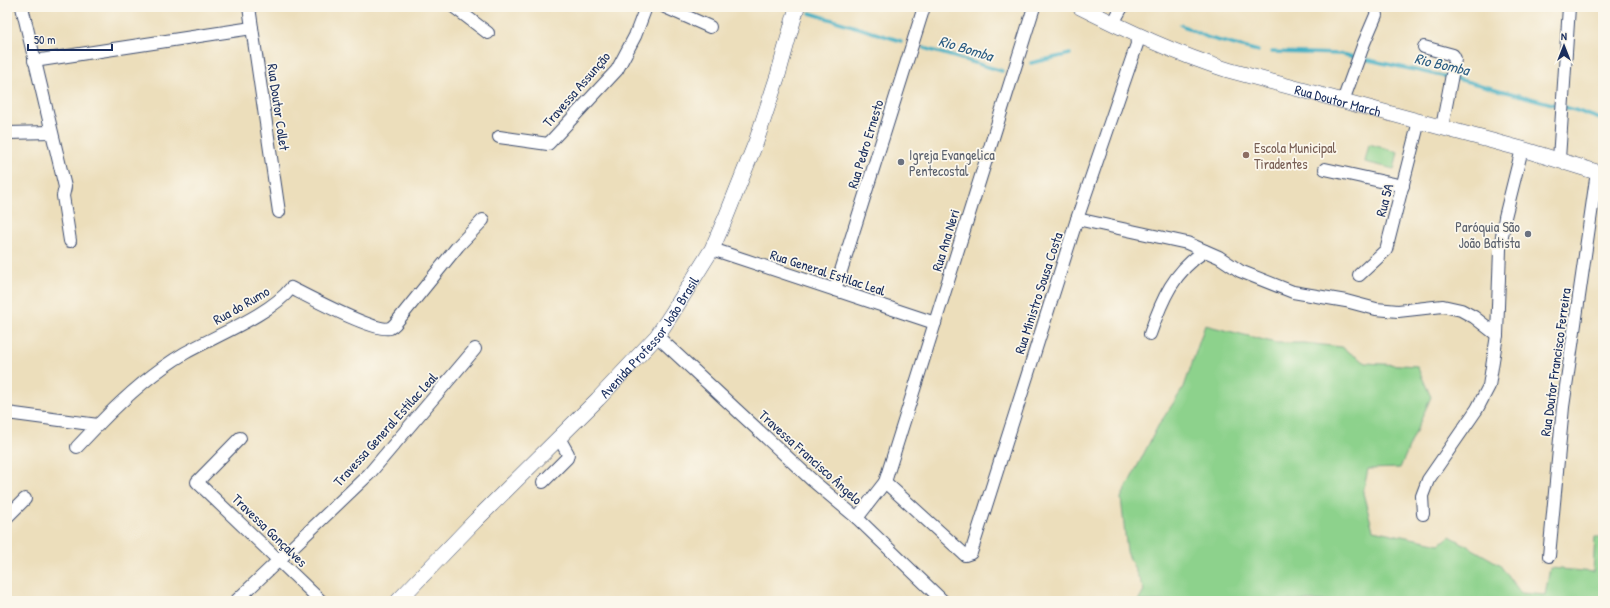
<svg xmlns="http://www.w3.org/2000/svg" width="1610" height="608" font-family="'Patrick Hand',sans-serif">
<style>
.green{fill:#8dd28c;stroke:#548075}
.lines{fill:none;stroke-linecap:round;stroke-linejoin:round}
.stream{stroke:#45b0c4;stroke-width:3.5}
.minor-casing{stroke:#3a496c;stroke-width:14}
.major-casing{stroke:#3a496c;stroke-width:16}
.minor{stroke:#fff;stroke-width:12}
.major{stroke:#fff;stroke-width:15}
.education-dot{fill:#8d6e63;stroke:#fbf7ec;stroke-width:1.5}
.worship-dot{fill:#6b7280;stroke:#fbf7ec;stroke-width:1.5}
.labels{text-anchor:middle;dominant-baseline:central;stroke-width:3.5;stroke-linejoin:round;paint-order:stroke}
.street-label{font-size:14px;fill:#1b2f5e;stroke:#fbf7ec}
.education-label{font-size:14px;fill:#785e54;stroke:#fbf7ec;text-anchor:start}
.worship-label{font-size:14px;fill:#5b616d;stroke:#fbf7ec;text-anchor:start}
.water-label{font-size:15px;font-style:italic;fill:#2a5c82;stroke:#fbf7ec}
</style>
<rect width="100%" height="100%" fill="#fbf7ec"/>
<filter id="ink" filterUnits="userSpaceOnUse"><feTurbulence type="fractalNoise" baseFrequency=".025" numOctaves="2"/><feDisplacementMap in="SourceGraphic" scale="8" xChannelSelector="R" yChannelSelector="G"/><feConvolveMatrix kernelMatrix="1 2 1 2 8 2 1 2 1" color-interpolation-filters="sRGB"/></filter>
<filter id="wash" filterUnits="userSpaceOnUse"><feTurbulence type="fractalNoise" baseFrequency=".012" numOctaves="4" result="noise"/><feDisplacementMap in="SourceGraphic" scale="16" xChannelSelector="R" yChannelSelector="G"/><feGaussianBlur stdDeviation="0.9" result="paint"/><feColorMatrix in="noise" values="0 0 0 0 0 0 0 0 0 0 0 0 0 0 0 0 0 1.4 0 .05"/><feComposite in="paint" operator="in"/></filter>
<g filter="url(#wash)">
<rect width="100%" height="100%" fill="#ecdebb"/>
<g class="green">
<polygon points="1369,144 1398,152 1394,169 1365,162"/>
<polygon points="1205,325 1276,343 1304,343 1341,347 1366,363 1417,366 1431,397 1400,468 1368,469 1363,493 1373,530 1440,544 1450,536 1499,564 1521,593 1545,595 1550,568 1593,572 1595,537 1603,537 1603,601 1138,601 1144,590 1127,552 1121,498 1158,426 1184,387"/>
</g>
<g class="lines">
<g class="stream">
<polyline points="810,13 901,41"/>
<polyline points="1181,25 1209,38 1258,51"/>
<polyline points="924,48 1002,71"/>
<polyline points="1272,52 1341,54 1461,80 1575,110 1603,120"/>
<polyline points="1031,63 1070,54"/>
</g>
</g>
</g>
<g filter="url(#ink)">
<g class="lines">
<g class="minor-casing">
<g id="minor">
<polyline points="22,7 65,187 63,196 70,241"/>
<polyline points="249,7 279,212"/>
<polyline points="454,7 488,33"/>
<polyline points="665,7 710,27"/>
<polyline points="1113,23 1122,7"/>
<polyline points="1424,47 1453,55 1455,59 1442,127"/>
<polyline points="34,61 252,28"/>
<polyline points="1343,101 1364,43 1376,15"/>
<polyline points="7,133 51,132"/>
<polyline points="499,137 548,144 551,141 617,70 635,36 646,7"/>
<polyline points="1559,159 1569,7"/>
<polyline points="1325,169 1403,186"/>
<polyline points="1077,219 1187,243 1219,257 1240,271 1293,292 1346,301 1376,309 1398,311 1443,306 1461,310 1474,317 1497,335"/>
<polyline points="712,249 935,323"/>
<polyline points="1359,275 1386,250 1419,121"/>
<polyline points="835,290 924,7"/>
<path d="M1150,334C1162,299 1174,271 1205,251"/>
<polyline points="657,336 813,481 857,518 943,601"/>
<path d="M7,413L98,425C124,398 153,372 185,353C215,336 271,314 291,288C307,296 376,333 390,328C392,327 394,325 395,324L458,246L483,220"/>
<polyline points="240,438 197,482 321,601"/>
<polyline points="77,447 98,425"/>
<polyline points="543,482 567,458 568,454 559,438"/>
<polyline points="885,482 965,555 971,553 1077,219 1137,44 1136,35"/>
<polyline points="1423,514 1422,496 1428,480 1477,409 1489,386 1497,335 1500,249 1505,217 1522,149"/>
<polyline points="7,517 25,499"/>
<polyline points="857,518 885,482 1034,7"/>
<polyline points="1549,556 1563,407 1597,172"/>
<polyline points="236,601 369,474 475,349"/>
</g>
</g>
<g class="major-casing">
<g id="major">
<path id="s1" d="M1080,7C1128,31 1176,54 1228,70L1522,149L1603,174"/>
<path id="s2" d="M398,601L476,520L598,399L657,336L671,315L712,249L726,217L756,142L778,75L797,7"/>
</g>
</g>
<use href="#minor" class="minor"/>
<use href="#major" class="major"/>
</g>
</g>
<circle class="education-dot" cx="1246" cy="155" r="4"/>
<g class="worship-dot">
<circle cx="901" cy="162" r="4"/>
<circle cx="1528" cy="234" r="4"/>
</g>
<g class="labels">
<g class="street-label">
<text transform="translate(576 89) rotate(-49)">Travessa Assunção</text>
<text stroke="none"><textPath href="#s1" startOffset="275">Rua Doutor March</textPath></text>
<text transform="translate(279 107) rotate(82)">Rua Doutor Collet</text>
<text transform="translate(865 144) rotate(-73)">Rua Pedro Ernesto</text>
<text transform="translate(1384 200) rotate(-75)">Rua 5A</text>
<text transform="translate(945 240) rotate(-73)">Rua Ana Neri</text>
<text transform="translate(828 272) rotate(18)">Rua General Estilac Leal</text>
<text transform="translate(1038 293) rotate(-72)">Rua Ministro Sousa Costa</text>
<text transform="translate(241 305) rotate(-30)">Rua do Rumo</text>
<text stroke="none"><textPath href="#s2" startOffset="365">Avenida Professor João Brasil</textPath></text>
<text transform="translate(1555 362) rotate(-82)">Rua Doutor Francisco Ferreira</text>
<text transform="translate(385 429) rotate(-48)">Travessa General Estilac Leal</text>
<text transform="translate(811 457) rotate(42)">Travessa Francisco Ângelo</text>
<text transform="translate(270 530) rotate(44)">Travessa Gonçalves</text>
</g>
<g class="education-label">
<text x="1254" y="147">Escola Municipal<tspan x="1254" dy="16">Tiradentes</tspan></text>
</g>
<g class="worship-label">
<text x="909" y="154">Igreja Evangelica<tspan x="909" dy="16">Pentecostal</tspan></text>
<text x="1520" y="226" text-anchor="end">Paróquia São<tspan x="1520" dy="16">João Batista</tspan></text>
</g>
<g class="water-label">
<text transform="translate(966 48) rotate(17)">Rio Bomba</text>
<text transform="translate(1442 64) rotate(13)">Rio Bomba</text>
</g>
</g>
<rect width="1610" height="608" fill="none" stroke="#fbf7ec" stroke-width="24"/>
<g transform="translate(1564 46)" stroke="#fbf7ec" stroke-width="3" paint-order="stroke">
<path d="M0-3L7 15L0 10L-7 15Z" fill="#1b2f5e"/>
<text y="-6" font-size="11" font-weight="bold" text-anchor="middle" fill="#1b2f5e">N</text>
</g>
<path d="M28 44v6h84v-6" fill="none" stroke="#1b2f5e" stroke-width="2"/>
<text x="34" y="44" font-size="12" fill="#1b2f5e" stroke="#fbf7ec" stroke-width="3" paint-order="stroke">50 m</text>
</svg>
